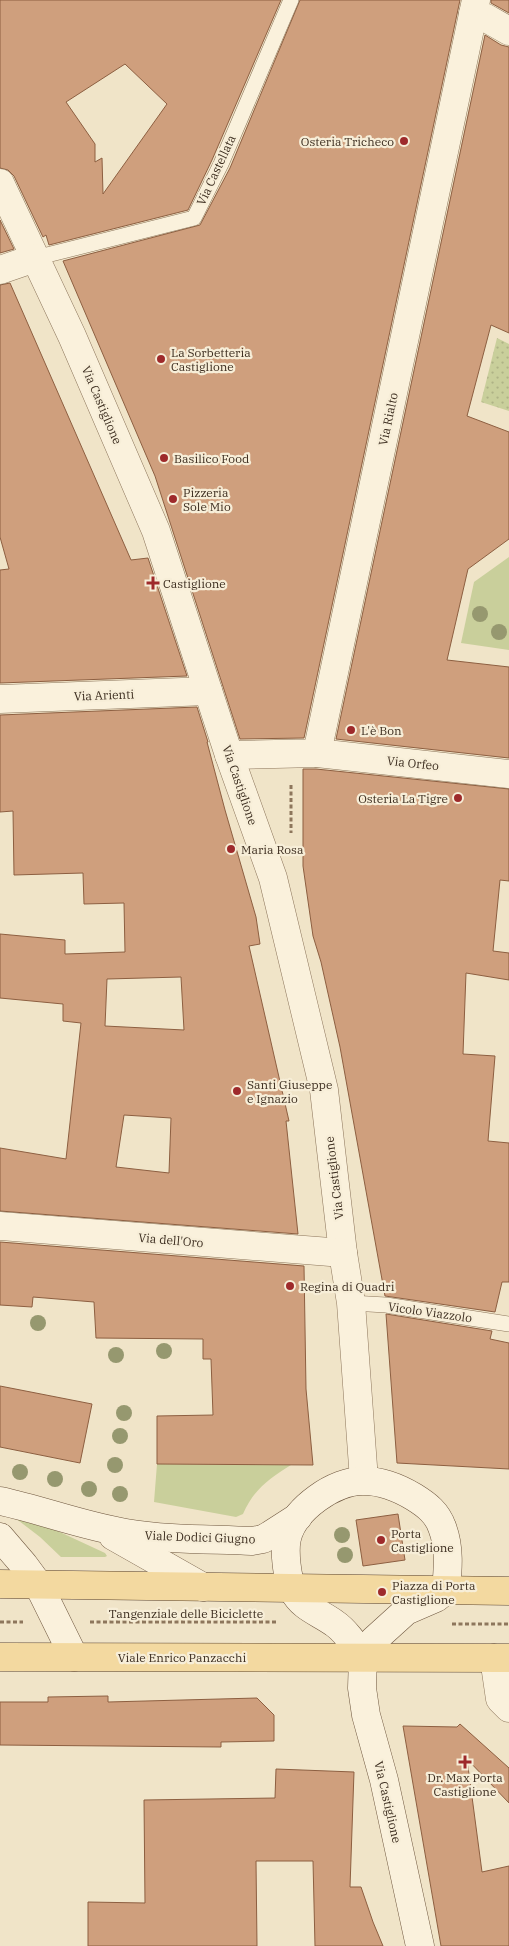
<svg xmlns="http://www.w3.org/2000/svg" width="509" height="1946" font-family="'IBM Plex Serif',serif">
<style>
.grass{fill:#c9cf9b}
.garden{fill:url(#garden-dots)}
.building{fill:#cf9f7d;stroke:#8d5f41;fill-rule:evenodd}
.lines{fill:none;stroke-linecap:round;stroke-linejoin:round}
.lane-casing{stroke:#8d765c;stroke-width:16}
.street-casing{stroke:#8d765c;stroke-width:29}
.secondary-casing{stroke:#6f573f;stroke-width:29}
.primary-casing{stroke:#5b4430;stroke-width:29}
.path{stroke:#8d765c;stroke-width:3;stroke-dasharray:4 2.5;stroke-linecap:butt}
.lane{stroke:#faf1dc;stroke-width:15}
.street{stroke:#faf1dc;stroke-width:28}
.secondary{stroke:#faf1dc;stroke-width:28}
.primary{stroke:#f3d9a0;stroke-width:28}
.tree{fill:#96986f}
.poi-dot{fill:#9e2a2b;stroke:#f7eed8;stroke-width:2}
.labels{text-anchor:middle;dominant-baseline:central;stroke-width:4.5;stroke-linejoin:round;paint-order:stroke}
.poi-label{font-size:12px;fill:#3d2e20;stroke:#f7eed8;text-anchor:start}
.street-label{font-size:12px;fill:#3d2e20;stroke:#f7eed8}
</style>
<defs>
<pattern id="garden-dots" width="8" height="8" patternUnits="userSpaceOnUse" patternTransform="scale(1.25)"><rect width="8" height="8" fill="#c9cf9b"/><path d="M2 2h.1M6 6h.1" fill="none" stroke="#aeb285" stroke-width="1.8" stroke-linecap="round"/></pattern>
</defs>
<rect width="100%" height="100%" fill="#f0e4c8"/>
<g class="grass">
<polygon points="509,557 509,650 461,643 474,582"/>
<path d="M157,1464L291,1465C269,1479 254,1489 243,1514L236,1517L154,1502Z"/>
<polygon points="6,1511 49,1527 105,1553 107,1556 105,1557 61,1557 40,1537"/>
</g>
<polygon class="garden" points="497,338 509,344 509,411 481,402"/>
<g class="building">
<path d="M0,0H281L212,160L188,210L49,245L46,235L43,237L14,176L8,170L0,168ZM125,64L167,104L103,194L102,158L95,162V144L66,102Z"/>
<polygon points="300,0 460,0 304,738 240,739 155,476 63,261 200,225 230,168"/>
<polygon points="491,0 509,0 509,13 491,3"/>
<polygon points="485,35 501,45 509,47 509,333 491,325 467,416 509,432 509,539 468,569 447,660 509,667 509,758 336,739"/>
<polygon points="0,220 14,249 0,253"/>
<polygon points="10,283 131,560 148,558 187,676 0,683 0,570 9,569 0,537 0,285"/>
<path d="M197,707L208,742H207L225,810L256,917L260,944L249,946L289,1121H286L298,1234L0,1211V1148L66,1159L81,1023L63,1021V1004L0,998V934L65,940V954L125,952L124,903L84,904L83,873L14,875L13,811L0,812V715ZM181,977L184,1030L105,1026L107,979ZM124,1115L171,1118L169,1173L116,1167Z"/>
<polygon points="303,769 316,769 509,789 509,881 500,880 493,951 509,953 509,980 466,973 463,1054 495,1056 488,1141 509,1143 509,1282 502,1282 495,1312 385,1296 340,1047 321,962 313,936 303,866"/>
<polygon points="0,1242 304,1266 306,1389 313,1465 157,1464 157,1416 213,1415 211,1359 203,1359 203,1339 96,1338 94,1302 33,1297 32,1307 0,1305"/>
<polygon points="386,1314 492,1331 490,1339 509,1343 509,1469 397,1463"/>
<polygon points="0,1386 92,1404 80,1463 0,1447"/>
<polygon points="398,1514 405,1560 363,1566 356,1520"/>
<polygon points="108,1696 108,1702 257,1698 274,1715 274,1741 221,1742 221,1747 0,1745 0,1702 48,1702 48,1697"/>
<polygon points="460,1724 509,1768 509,1803 467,1759 482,1872 509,1866 509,1946 441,1946 403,1726 457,1727"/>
<polygon points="276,1769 354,1772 350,1887 361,1887 373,1922 383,1946 315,1946 313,1861 256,1861 257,1946 88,1946 88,1902 145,1903 144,1800 275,1798"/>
</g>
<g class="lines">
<g class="lane-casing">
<g id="lane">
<polyline points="35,258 194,218 221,164 291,0"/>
<polyline points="351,1303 386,1305 509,1324"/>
</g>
</g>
<g class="street-casing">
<g id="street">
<polyline points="473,14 486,18 509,31"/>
<polyline points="0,183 72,336 156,531 229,755 273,878 324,1090 343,1253 351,1303 364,1480"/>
<polyline points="0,270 35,258"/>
<polyline points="0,699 208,691"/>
<polyline points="317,753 509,774"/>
<polyline points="229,755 317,753 476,0"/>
<polyline points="0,1226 343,1253"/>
<polyline points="494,1658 500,1699 509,1708"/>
</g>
</g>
<g class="secondary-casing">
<g id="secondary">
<path d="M0,1501C42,1510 83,1526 126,1533C167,1540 210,1539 252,1541L263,1539L270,1535L298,1517"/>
<polyline points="113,1536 203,1587"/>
<polyline points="0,1537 24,1565 38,1584 74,1657"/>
<path d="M363,1657C355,1645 346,1631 334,1623C319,1612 302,1608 293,1590C287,1579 284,1551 287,1538C294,1509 335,1480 364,1481C382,1481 399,1488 414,1497C427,1505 437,1513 442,1527C450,1547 448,1569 446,1590L436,1598L406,1611L374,1640L363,1657L362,1688L366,1715L384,1780L420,1946"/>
</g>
</g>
<g class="primary-casing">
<g id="primary">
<polyline points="0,1584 509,1591"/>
<polyline points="0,1657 509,1658"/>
</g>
</g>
<g class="path">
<polyline points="291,785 291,833"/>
<polyline points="0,1622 23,1622"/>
<polyline points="90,1622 278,1622"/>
<polyline points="452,1624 509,1624"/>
</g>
<use href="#lane" class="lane"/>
<use href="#street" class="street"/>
<use href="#secondary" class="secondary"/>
<use href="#primary" class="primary"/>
</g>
<g class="tree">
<circle cx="480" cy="614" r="8"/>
<circle cx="499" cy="632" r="8"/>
<circle cx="38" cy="1323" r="8"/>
<circle cx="164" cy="1351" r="8"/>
<circle cx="116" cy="1355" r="8"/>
<circle cx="124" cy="1413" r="8"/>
<circle cx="120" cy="1436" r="8"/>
<circle cx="115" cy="1465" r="8"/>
<circle cx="20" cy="1472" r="8"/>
<circle cx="55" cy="1479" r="8"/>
<circle cx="89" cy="1489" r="8"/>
<circle cx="120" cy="1494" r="8"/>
<circle cx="342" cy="1535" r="8"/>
<circle cx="345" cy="1555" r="8"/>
</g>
<g class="poi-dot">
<circle cx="404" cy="141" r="5"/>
<circle cx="161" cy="359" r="5"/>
<circle cx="164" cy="458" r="5"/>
<circle cx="173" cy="499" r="5"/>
<path d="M150.5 575.5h5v5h5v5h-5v5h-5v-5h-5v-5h5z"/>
<circle cx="351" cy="730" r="5"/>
<circle cx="458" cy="798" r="5"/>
<circle cx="231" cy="849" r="5"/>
<circle cx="237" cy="1091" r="5"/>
<circle cx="290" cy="1286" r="5"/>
<circle cx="381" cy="1540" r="5"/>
<circle cx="382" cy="1592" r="5"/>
<path d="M462.5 1754.5h5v5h5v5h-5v5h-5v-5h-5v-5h5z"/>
</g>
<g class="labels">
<g class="poi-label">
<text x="394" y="141" text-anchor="end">Osteria Tricheco</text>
<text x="171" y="352">La Sorbetteria<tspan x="171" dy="14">Castiglione</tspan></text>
<text x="174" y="458">Basilico Food</text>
<text x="183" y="492">Pizzeria<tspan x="183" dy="14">Sole Mio</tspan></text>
<text x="163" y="583">Castiglione</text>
<text x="361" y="730">L'è Bon</text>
<text x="448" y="798" text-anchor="end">Osteria La Tigre</text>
<text x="241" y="849">Maria Rosa</text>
<text x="247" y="1084">Santi Giuseppe<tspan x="247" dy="14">e Ignazio</tspan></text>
<text x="300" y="1286">Regina di Quadri</text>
<text x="391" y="1533">Porta<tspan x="391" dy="14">Castiglione</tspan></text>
<text x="392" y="1585">Piazza di Porta<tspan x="392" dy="14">Castiglione</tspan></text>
<text x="465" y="1777" text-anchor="middle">Dr. Max Porta<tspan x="465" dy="14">Castiglione</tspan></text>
</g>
<g class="street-label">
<text transform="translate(216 170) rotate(-65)">Via Castellata</text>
<text transform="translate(102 405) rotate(67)">Via Castiglione</text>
<text transform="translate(388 419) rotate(-78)">Via Rialto</text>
<text transform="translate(104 695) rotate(-2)">Via Arienti</text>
<text transform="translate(413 763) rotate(6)">Via Orfeo</text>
<text transform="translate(240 785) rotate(71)">Via Castiglione</text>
<text transform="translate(334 1178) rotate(-97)">Via Castiglione</text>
<text transform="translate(171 1240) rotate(5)">Via dell'Oro</text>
<text transform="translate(430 1312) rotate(8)">Vicolo Viazzolo</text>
<text transform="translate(200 1537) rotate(2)">Viale Dodici Giugno</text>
<text x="186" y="1613">Tangenziale delle Biciclette</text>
<text x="182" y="1657">Viale Enrico Panzacchi</text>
<text transform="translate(388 1802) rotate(77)">Via Castiglione</text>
</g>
</g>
</svg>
